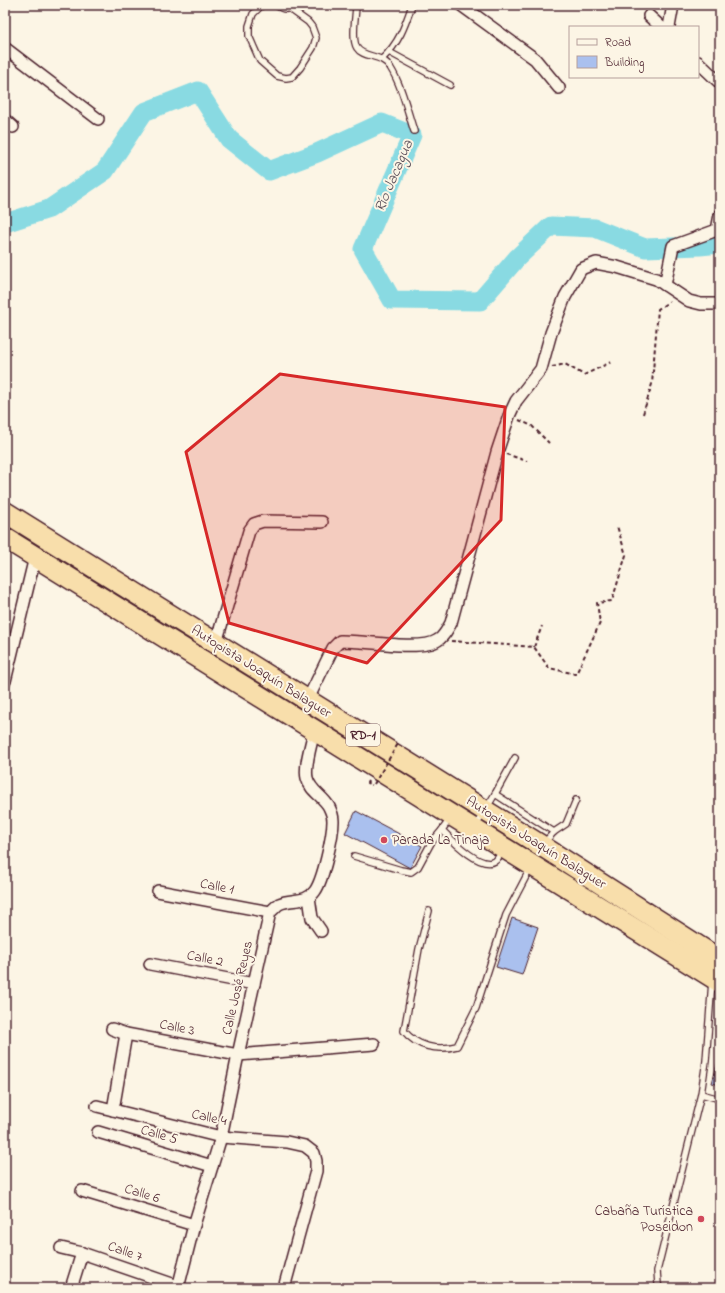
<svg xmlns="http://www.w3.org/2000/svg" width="725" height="1293" font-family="'Indie Flower',sans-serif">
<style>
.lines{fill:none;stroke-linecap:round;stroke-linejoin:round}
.river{stroke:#89dae2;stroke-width:19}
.building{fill:#aac0ee;stroke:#4a1f2b}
.lane-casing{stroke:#4a1f2b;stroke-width:8}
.street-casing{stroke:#4a1f2b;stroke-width:14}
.highway-casing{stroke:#4a1f2b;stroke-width:23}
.path{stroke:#4a1f2b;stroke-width:2;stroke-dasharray:4 3;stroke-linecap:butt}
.lane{stroke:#fcf5e5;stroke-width:5.5}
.street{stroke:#fcf5e5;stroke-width:11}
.highway{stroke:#f8deab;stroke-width:20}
.path-bridge{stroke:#4a1f2b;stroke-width:2;stroke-dasharray:4 3;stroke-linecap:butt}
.marked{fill:#d62828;fill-opacity:0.2;stroke:#d62828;stroke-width:3;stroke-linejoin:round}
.poi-dot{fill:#d1495b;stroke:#fcf5e5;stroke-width:1.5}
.labels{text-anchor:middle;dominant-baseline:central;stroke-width:4;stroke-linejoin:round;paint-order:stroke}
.shield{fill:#fcf5e5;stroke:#7f5f63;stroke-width:1}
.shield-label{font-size:13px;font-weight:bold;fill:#4a1f2b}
.street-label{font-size:14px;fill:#4a1f2b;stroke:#fcf5e5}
.poi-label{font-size:14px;fill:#4a1f2b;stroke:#fcf5e5;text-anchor:start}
.water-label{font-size:15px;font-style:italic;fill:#5a4e59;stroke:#fcf5e5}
</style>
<rect width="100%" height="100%" fill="#fcf5e5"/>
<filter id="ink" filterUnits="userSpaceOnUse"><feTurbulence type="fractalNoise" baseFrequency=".025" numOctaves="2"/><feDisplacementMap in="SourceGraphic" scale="8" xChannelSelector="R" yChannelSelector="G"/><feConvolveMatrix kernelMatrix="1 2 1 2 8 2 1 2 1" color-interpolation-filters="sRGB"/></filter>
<g filter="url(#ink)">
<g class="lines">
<polyline class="river" points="5,223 49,209 105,171 144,112 198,91 229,139 269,171 317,153 382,123 412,135 363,249 392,300 480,301 517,258 551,226 595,228 645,248 700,246 720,244"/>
</g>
<g class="building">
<polygon points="356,811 422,846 410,868 345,833"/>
<polygon points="512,918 538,927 522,975 496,967"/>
<polygon points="718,1061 720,1062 720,1085 712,1083"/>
</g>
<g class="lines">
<g class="lane-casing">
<g id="lane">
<polyline points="262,5 253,14 249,26 249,36 260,61 277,76 286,78 292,77 300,68 313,48 316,38 312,27 308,22 290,9"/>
<path d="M276,5C283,10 288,11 295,5"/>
<path d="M356,5C356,15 351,39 357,48C363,58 382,54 390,67C402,86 407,110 414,131"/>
<polyline points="389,52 450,85"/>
<path d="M382,59C399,43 405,26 412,5"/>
<polyline points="495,794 554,832"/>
<path d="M450,819L442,830C451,839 480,870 495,861C498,859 500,854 502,851"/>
<polyline points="475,827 495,794 515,758"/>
<polyline points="543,844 554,832 566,824 576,800"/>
<polyline points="354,856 401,870 411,872 418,867 431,843 442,830"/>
<path d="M429,911L419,949L404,1031C417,1047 437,1051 457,1046L476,1008L506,915L531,867"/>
<polyline points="701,1094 720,1099"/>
<polyline points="660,1288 658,1284 657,1271 701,1094 706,1061 712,981"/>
</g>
</g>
<g class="street-casing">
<g id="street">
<polyline points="461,5 535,59 559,88"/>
<polyline points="649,16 661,27"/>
<polyline points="669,27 673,5"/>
<polyline points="5,48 98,119"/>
<polyline points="698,62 720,83"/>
<polyline points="5,120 13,127"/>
<polyline points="665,285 673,246 717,230 720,215"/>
<polyline points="216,643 249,531 254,524 263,521 322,522"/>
<polyline points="5,681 35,557"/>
<path d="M307,701L333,648L340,641C362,640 422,652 438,640C444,637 448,628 451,623L497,452L509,416L516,401L541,369L551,333L565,297L581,269L596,263L617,267L656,279L689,301L701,304H720"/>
<polyline points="158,891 270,912"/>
<polyline points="309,897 312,918 321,931"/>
<polyline points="150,964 254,984"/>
<polyline points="112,1029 126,1034 238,1055 374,1044"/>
<polyline points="97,1106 221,1137 287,1142 305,1146 314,1153 316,1161 316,1171 284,1288"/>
<polyline points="113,1110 126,1034"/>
<polyline points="98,1132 212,1166"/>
<polyline points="82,1191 194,1225"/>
<polyline points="61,1248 82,1253 178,1286"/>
<polyline points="71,1288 82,1253"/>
<path d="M178,1288L194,1225L221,1137L238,1055L270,912C273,910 276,906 279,904C291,898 306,904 315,891C323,880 333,836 333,821C333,816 331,811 329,807C323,796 310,791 307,778C304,765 312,743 314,730"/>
</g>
</g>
<g class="highway-casing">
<g id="highway">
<polyline points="5,512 542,846 720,960"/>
<polyline points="5,538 720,982"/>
</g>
</g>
<g class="path">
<polyline points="552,367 565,364 584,375 611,362"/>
<polyline points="643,414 652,384 658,309 670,301"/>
<polyline points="519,420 532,426 549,443"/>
<polyline points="506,454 527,461"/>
<polyline points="451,641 534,647 549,668 576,674 600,623 597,603 612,601 626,555 617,526"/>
<polyline points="534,647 542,626"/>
<polyline points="368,781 367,783 372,785"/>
</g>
<use href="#lane" class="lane"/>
<use href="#street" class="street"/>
<use href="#highway" class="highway"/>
<polyline class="path-bridge" points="374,784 399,742"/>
</g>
</g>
<path class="marked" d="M280,374L505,407L501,520L367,663L229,623L186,452Z"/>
<g class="poi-dot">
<circle cx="384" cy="840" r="4"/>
<circle cx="701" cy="1219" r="4"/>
</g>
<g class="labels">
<rect class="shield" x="346" y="724" width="34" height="22" rx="3"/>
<g class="shield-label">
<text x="363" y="735">RD-1</text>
</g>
<g class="street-label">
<text transform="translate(261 672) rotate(32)">Autopista Joaquín Balaguer</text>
<text transform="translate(536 843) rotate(32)">Autopista Joaquín Balaguer</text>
<text transform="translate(217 887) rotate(11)">Calle 1</text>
<text transform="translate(205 959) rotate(11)">Calle 2</text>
<text transform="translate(238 988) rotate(-77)">Calle José Reyes</text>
<text transform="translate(177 1028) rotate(11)">Calle 3</text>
<text transform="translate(209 1118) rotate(12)">Calle 4</text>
<text transform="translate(159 1135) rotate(16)">Calle 5</text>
<text transform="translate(142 1194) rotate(17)">Calle 6</text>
<text transform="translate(125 1252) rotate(19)">Calle 7</text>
</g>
<g class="poi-label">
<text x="392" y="840">Parada La Tinaja</text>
<text x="693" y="1211" text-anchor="end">Cabaña Turística<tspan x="693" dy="16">Poseidon</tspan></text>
</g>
<g class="water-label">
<text transform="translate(394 176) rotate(-67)">Río Jacagua</text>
</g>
</g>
<rect width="725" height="1293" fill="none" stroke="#fcf5e5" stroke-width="20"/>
<rect x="10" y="10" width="705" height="1273" fill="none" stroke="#4a1f2b" stroke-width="1.5" filter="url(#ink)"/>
<rect x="569" y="26" width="130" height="52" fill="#fcf5e5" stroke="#b59f9b"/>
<rect x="577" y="39" width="20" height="6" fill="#fcf5e5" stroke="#b59f9b"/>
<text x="605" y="46" font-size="12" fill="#4a1f2b">Road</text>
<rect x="577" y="56" width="20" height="12" fill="#aac0ee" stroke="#b59f9b"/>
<text x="605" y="66" font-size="12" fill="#4a1f2b">Building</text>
</svg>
